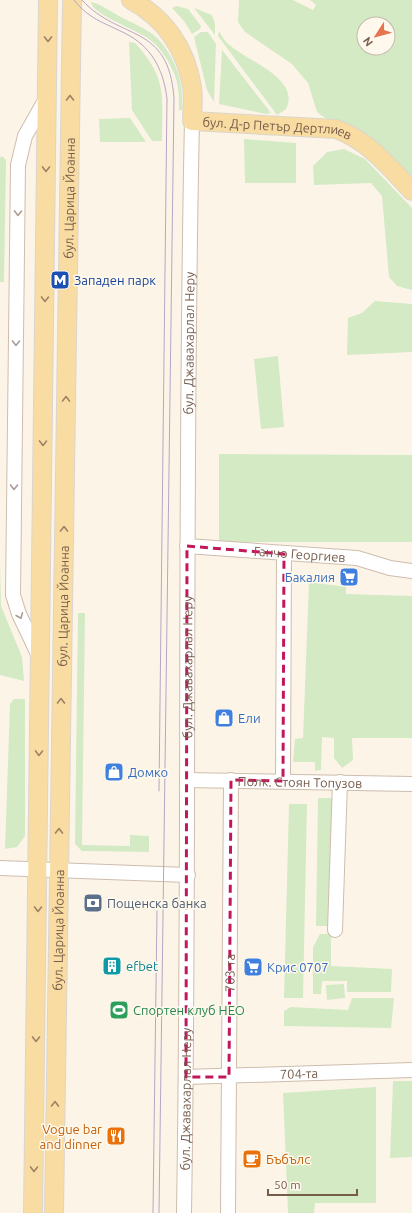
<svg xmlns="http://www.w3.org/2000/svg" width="412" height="1213" font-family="Ubuntu,sans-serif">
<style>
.green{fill:#d3eac5;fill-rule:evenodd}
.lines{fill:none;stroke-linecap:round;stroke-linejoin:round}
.minor-casing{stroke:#cebdad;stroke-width:16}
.major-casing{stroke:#dbd5d0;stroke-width:20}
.minor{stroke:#fff;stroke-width:14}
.major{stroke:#f9dca1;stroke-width:18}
.tram{stroke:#b8a5c6;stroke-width:1}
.oneway{stroke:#9d8265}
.oneway2{stroke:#ad9d93}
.marked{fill:none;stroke:#c2185b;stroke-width:3;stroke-dasharray:8 5;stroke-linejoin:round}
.labels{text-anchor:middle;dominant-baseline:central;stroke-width:3;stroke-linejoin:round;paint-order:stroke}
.street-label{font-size:13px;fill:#765c4b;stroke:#fff9ed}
.transit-label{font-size:13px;fill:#164399;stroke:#fff9ed;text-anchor:start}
.shop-label{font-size:13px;fill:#366cbe;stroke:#fff9ed;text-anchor:start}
.service-label{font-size:13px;fill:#4e5e75;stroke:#fff9ed;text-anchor:start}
.culture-label{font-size:13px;fill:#0d838f;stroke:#fff9ed;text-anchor:start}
.leisure-label{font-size:13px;fill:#27864d;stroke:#fff9ed;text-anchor:start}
.food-label{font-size:13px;fill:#c56008;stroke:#fff9ed;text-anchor:end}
</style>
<rect width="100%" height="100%" fill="#fcf5e7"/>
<g class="green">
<path d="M239,0H293L313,10L316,5L310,0H412V179L384,149L350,125L325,118L317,112L308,83L292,64L245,32L238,22ZM364,24H388V48H364Z"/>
<path d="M91,2C101,4 111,12 121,17C132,23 146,28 156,37C176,57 184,83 182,110H179C179,97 179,83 173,71C168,59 159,46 149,39C139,31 91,14 91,2Z"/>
<polygon points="176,6 188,9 201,26 200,29 192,34 184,21 172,8"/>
<polygon points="194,8 212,15 215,24 215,35"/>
<path d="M219,31C222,37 226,43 232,47C249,61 301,80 286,109L277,115L218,36Z"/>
<polygon points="201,32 208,32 216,44 214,102 207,90 194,37"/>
<path d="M129,42L135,43C168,79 162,97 162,141H152L132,110Z"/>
<polygon points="222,50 271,113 266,114 219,104"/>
<polygon points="130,118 146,142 100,142 99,119"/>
<polygon points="244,139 296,143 296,183 245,183"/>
<polygon points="344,149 365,159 412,208 412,290 397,286 389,277 382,196 371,183 314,185 313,166 327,152"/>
<polygon points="2,156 6,160 4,282 0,282 0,158"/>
<polygon points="375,301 412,304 412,352 347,355 348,318 362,313"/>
<polygon points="278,356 284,427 261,429 254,359"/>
<polygon points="219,454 412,455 412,542 219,542"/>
<polygon points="0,561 1,606 22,657 24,681 0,675"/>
<polygon points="309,582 346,587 346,594 412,596 412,738 352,738 353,760 342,768 334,758 334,738 322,737 321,770 315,771 315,762 293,762 295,739 303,738"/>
<polygon points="78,613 85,613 82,845 130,846 130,835 149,836 149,852 82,851 75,844"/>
<polygon points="14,699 25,699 25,836 17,847 5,849 10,704"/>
<polygon points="318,798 333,798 331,926 316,926"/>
<polygon points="289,804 307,804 303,998 284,998"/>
<polygon points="320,934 331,934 331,966 392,969 391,992 347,992 347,981 322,981 321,994 313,994 313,947"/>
<polygon points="344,984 345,998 327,1000 326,985"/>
<polygon points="352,998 394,998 391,1028 284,1026 284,1011 291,1007 348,1010"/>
<polygon points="393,1081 412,1081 412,1157 390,1158"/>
<polygon points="376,1087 376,1203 315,1203 314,1213 288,1213 283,1093"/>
</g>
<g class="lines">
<g class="minor-casing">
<g id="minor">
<path id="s1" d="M187,546L357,558L390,568L412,571"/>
<polyline points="39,656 19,614 13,595 18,165 25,136 47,97"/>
<path id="s2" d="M187,780L412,784"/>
<polyline points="283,781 284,554"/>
<polyline points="0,868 188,875"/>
<polyline points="335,930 340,782"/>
<path id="s3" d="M186,1077L412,1070"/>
<path id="s4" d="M184,1213C190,849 184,485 192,121"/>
<path id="s5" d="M228,1213L231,780"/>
</g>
</g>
<g class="major-casing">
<g id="major">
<path id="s6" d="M131,0C165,18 186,49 192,87C194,98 192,110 192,121L336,129C368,140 390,168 412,191"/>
<polyline points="33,1213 48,0"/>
<path id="s7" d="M54,1213L72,0"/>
</g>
</g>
<use href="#minor" class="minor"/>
<use href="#major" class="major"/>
<g class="tram">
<path d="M74,0C90,21 109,24 130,36C154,50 164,73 167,99L159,791"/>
<path d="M82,0C120,42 169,22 174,99L159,1213"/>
<polyline points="153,1213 157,911"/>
</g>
</g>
<defs><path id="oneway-chevron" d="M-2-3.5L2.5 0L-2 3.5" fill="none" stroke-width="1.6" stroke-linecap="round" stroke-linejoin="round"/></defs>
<g class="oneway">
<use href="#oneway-chevron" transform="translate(48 39) rotate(90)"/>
<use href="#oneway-chevron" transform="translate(70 98) rotate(-90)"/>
<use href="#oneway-chevron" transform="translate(46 169) rotate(91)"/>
<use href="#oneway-chevron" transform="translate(45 299) rotate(91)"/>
<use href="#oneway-chevron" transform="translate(66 399) rotate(-89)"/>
<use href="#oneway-chevron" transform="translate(43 443) rotate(91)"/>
<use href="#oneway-chevron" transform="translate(64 529) rotate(-89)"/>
<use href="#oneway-chevron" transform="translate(61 701) rotate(-89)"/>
<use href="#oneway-chevron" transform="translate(39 753) rotate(91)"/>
<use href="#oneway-chevron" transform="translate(59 831) rotate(-89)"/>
<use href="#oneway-chevron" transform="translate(38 909) rotate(91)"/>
<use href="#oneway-chevron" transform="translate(36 1039) rotate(91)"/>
<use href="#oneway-chevron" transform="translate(55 1104) rotate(-89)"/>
<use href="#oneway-chevron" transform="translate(34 1169) rotate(91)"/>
</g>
<g class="oneway2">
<use href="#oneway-chevron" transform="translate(18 213) rotate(91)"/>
<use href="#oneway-chevron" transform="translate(16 343) rotate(91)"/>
<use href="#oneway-chevron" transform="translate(14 487) rotate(91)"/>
<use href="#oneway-chevron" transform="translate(20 616) rotate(67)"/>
</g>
<path class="marked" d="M187,546L284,554L283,781L231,780L229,1077H186Z"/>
<defs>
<g id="metro-square" transform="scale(1)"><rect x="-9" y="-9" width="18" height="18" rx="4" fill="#1a4fb4" stroke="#fff9ed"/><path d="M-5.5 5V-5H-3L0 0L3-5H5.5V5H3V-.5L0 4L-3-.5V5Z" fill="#fff"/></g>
<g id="supermarket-square" transform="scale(1)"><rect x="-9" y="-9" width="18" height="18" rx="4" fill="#3f7fe0" stroke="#fff9ed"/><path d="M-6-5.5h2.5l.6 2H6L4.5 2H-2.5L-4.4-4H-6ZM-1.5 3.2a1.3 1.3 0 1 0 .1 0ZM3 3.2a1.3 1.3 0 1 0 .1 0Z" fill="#fff"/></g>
<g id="shop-square" transform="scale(1)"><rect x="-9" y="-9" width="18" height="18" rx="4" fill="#3f7fe0" stroke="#fff9ed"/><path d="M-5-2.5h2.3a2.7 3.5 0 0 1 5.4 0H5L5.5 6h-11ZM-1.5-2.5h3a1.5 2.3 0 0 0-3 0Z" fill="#fff"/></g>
<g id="bank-square" transform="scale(1)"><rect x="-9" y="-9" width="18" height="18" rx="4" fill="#5c6f8a" stroke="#fff9ed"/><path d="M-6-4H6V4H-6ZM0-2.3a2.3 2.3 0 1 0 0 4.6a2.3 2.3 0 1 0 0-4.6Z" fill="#fff"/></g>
<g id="building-square" transform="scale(1)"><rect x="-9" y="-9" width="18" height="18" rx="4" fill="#0f9aa8" stroke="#fff9ed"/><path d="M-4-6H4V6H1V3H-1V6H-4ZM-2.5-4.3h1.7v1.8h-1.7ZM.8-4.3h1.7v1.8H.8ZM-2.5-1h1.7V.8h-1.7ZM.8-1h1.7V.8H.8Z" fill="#fff"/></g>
<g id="stadium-square" transform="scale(1)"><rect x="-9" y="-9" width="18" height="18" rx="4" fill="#2e9e5b" stroke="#fff9ed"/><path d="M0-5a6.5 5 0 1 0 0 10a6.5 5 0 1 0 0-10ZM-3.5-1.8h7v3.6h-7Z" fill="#fff"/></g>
<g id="restaurant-square" transform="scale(1)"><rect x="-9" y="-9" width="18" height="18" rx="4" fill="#e8710a" stroke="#fff9ed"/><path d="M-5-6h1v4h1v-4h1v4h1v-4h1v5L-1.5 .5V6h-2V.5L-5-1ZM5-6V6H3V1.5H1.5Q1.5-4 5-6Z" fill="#fff"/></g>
<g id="cafe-square" transform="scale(1)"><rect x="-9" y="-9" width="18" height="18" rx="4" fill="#e8710a" stroke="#fff9ed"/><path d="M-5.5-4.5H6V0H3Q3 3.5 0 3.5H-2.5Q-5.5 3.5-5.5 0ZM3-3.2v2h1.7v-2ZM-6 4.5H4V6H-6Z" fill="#fff"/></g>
</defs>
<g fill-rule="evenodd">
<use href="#metro-square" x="60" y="280"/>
<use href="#supermarket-square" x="349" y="577"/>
<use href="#shop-square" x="224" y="718"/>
<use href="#shop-square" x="114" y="772"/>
<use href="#bank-square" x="93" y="903"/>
<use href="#building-square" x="112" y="966"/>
<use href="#supermarket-square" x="253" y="967"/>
<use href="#stadium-square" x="119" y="1010"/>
<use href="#restaurant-square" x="116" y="1136"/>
<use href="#cafe-square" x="252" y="1159"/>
</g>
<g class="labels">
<g class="street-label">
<text stroke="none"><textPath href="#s6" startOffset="230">бул. Д-р Петър Дертлиев</textPath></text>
<text stroke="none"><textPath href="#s7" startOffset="1015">бул. Царица Йоанна</textPath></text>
<text stroke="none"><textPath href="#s4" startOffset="870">бул. Джавахарлал Неру</textPath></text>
<text stroke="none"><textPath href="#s1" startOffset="113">Ганчо Георгиев</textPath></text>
<text stroke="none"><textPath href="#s7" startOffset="607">бул. Царица Йоанна</textPath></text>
<text stroke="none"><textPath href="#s4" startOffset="546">бул. Джавахарлал Неру</textPath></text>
<text stroke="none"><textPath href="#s2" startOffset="113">Полк. Стоян Топузов</textPath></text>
<text stroke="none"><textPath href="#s7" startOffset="283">бул. Царица Йоанна</textPath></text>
<text stroke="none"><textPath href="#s5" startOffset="240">703-та</textPath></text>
<text stroke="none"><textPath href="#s3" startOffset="113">704-та</textPath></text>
<text stroke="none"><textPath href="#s4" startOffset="114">бул. Джавахарлал Неру</textPath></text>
</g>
<g class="transit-label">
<text x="74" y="280">Западен парк</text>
</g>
<g class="shop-label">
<text x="335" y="577" text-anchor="end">Бакалия</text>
<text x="238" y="718">Ели</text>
<text x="128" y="772">Домко</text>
<text x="267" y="967">Крис 0707</text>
</g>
<g class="service-label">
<text x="107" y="903">Пощенска банка</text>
</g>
<g class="culture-label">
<text x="126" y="966">efbet</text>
</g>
<g class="leisure-label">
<text x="133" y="1010">Спортен клуб НЕО</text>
</g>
<g class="food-label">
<text x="102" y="1129">Vogue bar<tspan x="102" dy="15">and dinner</tspan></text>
<text x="266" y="1159" text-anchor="start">Бъбълс</text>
</g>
</g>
<g transform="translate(376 36) rotate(234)"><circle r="19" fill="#fff9ed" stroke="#c8baac"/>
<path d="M0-3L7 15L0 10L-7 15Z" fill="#e4754e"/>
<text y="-6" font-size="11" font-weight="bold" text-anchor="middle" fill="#765c4b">N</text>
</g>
<path d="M268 1189v6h89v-6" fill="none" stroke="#765c4b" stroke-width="2"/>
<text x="274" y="1189" font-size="12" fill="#765c4b" stroke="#fff9ed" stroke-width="3" paint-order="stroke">50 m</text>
</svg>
